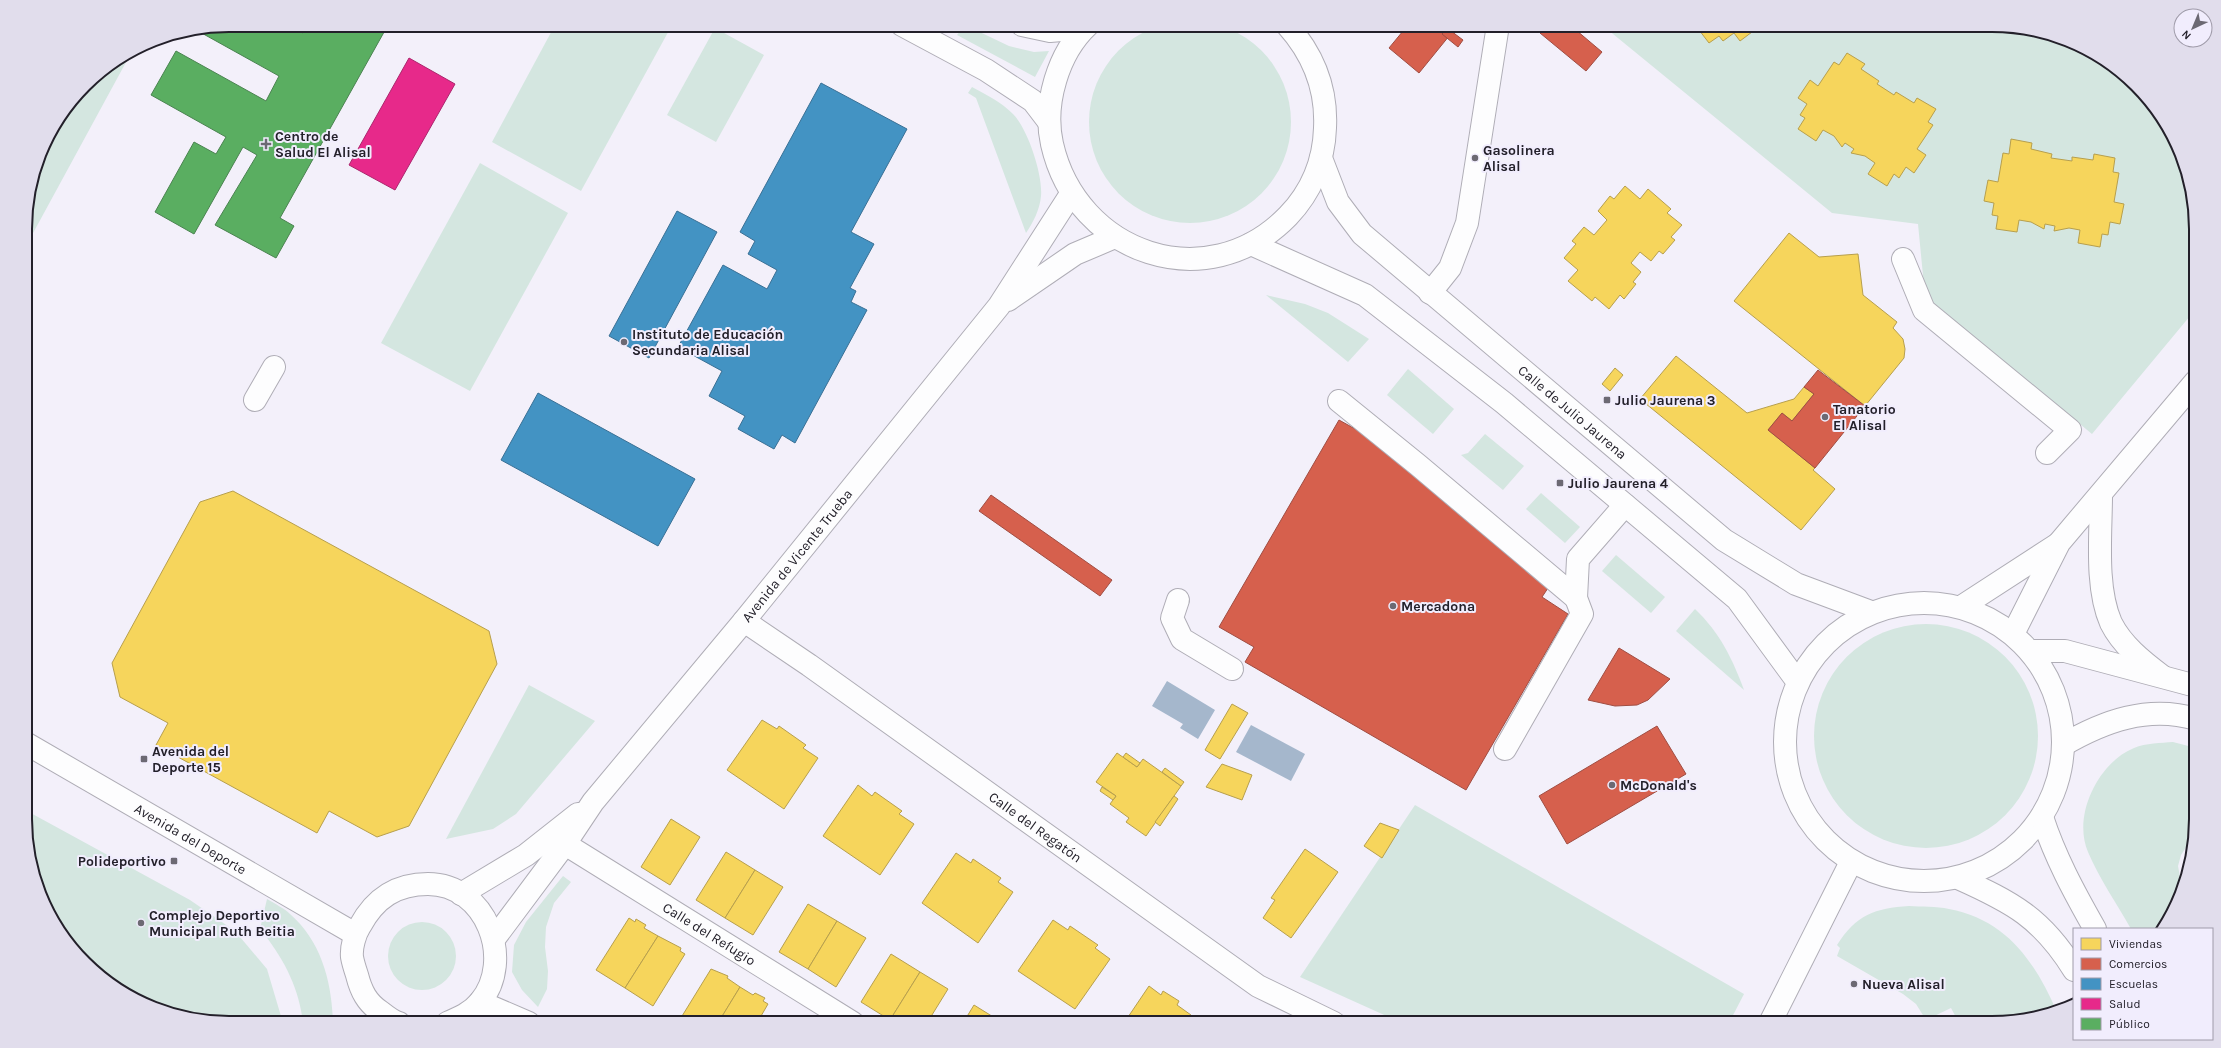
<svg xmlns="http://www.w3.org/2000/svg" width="2221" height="1048" font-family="Karla,sans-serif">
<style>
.green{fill:#d4e6e0}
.water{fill:#a5b7cc}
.homes{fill:#f6d55c;stroke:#b79f4d}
.shops{fill:#d6604d;stroke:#a04d42}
.schools{fill:#4393c3;stroke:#397095}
.health{fill:#e7298a;stroke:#ac266d}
.public{fill:#5aae61;stroke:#4a8350}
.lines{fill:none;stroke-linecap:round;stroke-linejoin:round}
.minor-casing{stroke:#afadb6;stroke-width:24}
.major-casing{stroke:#afadb6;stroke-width:24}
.minor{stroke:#fdfdfe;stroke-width:22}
.major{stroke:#fdfdfe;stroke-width:22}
.poi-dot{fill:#6c6973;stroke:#f1edfd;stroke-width:1.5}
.labels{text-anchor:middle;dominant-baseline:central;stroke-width:4;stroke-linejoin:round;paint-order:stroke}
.poi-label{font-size:14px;font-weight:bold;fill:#23202a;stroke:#f1edfd;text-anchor:start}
.street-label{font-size:14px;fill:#23202a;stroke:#f1edfd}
.rim{fill:none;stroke:#23202a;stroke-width:2}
</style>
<rect width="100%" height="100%" fill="#f3f0fa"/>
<g class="green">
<circle cx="1190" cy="122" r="101"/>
<polygon points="555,25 672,25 581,191 492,142"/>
<polygon points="965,25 1009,46 1034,52 1049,51 1035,77 957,35"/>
<polygon points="1602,25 1992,25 2070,41 2116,67 2154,105 2181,151 2194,202 2195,310 2092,434 1925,296 1918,224 1832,213"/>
<polygon points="715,28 764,55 716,142 667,115"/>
<polygon points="131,53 32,235 26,247 25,215 46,138 94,76"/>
<path d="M972,87C987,95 1001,102 1013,114C1028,129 1043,175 1041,196C1040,209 1033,223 1026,233L976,98L968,93Z"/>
<polygon points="480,163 568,213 470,391 381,343"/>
<polygon points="1266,295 1305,304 1328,313 1369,339 1348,362"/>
<polygon points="1408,369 1454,409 1433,434 1387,395"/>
<polygon points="1485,434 1524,466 1503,490 1461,455 1468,453"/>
<polygon points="1541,493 1580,527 1565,543 1526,509"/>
<polygon points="1616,555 1665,597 1651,613 1602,571"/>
<path d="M1695,609C1720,633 1732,658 1744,690L1676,631Z"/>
<circle cx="1926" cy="736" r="112"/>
<polygon points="529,685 595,721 516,814 493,829 446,839"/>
<path d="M2173,742L2196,748V819L2192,838L2181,855L2178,866L2182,888L2180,897L2162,929H2131C2117,904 2099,878 2088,852C2072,815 2099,762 2134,748C2146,743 2161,743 2173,742Z"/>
<polygon points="1415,805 1744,994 1729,1023 1402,1023 1300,977"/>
<polygon points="27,811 190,900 235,931 267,969 283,1023 229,1023 151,1007 105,981 67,943 41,897 27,846"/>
<polygon points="563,876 571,882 554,903 546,927 545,947 548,971 547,989 538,1007 522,990 512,972 514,945 526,922"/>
<path d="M267,899C275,904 284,908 290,914C322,942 332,983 333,1023H303C299,987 283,957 260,929Z"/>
<path d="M1909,906C1922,907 1936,906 1949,909C2007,920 2035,962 2057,1012L2005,1023H1959L1951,1008L1926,1020L1916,1004L1903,994L1837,956L1840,948L1837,945C1856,915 1875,908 1909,906Z"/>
<circle cx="422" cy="956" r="34"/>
</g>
<g class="water">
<polygon points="1167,681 1215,710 1198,739 1180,728 1183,724 1152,706"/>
<polygon points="1251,725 1305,754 1291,781 1236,752"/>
</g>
<g class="homes">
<polygon points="1753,25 1756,29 1740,41 1734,33 1723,41 1719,36 1709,43 1696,26"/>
<polygon points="1847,53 1865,64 1861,69 1879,81 1877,84 1894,95 1896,92 1914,103 1917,98 1936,109 1928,122 1933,125 1917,149 1926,155 1914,173 1906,167 1899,178 1894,174 1887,186 1868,174 1875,163 1865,156 1851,153 1854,149 1845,143 1842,147 1834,136 1823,130 1816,141 1798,129 1805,118 1800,115 1807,104 1798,98 1810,80 1818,86 1834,62 1839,65"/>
<polygon points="2011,139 2032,143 2031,149 2052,154 2051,158 2072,161 2072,157 2093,160 2094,154 2115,158 2113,172 2119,173 2114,202 2124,204 2120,224 2110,222 2108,235 2102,234 2100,247 2078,243 2080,230 2069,228 2054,231 2055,226 2045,224 2044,229 2031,222 2019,220 2017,232 1996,229 1998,216 1992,215 1994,203 1984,201 1988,180 1998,182 2003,153 2009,154"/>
<polygon points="1625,186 1640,199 1648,189 1671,209 1667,213 1682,225 1671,237 1675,240 1663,254 1659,251 1651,261 1640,252 1631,263 1641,272 1633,282 1636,284 1624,299 1620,295 1609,309 1595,297 1592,301 1568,281 1578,270 1564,258 1576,244 1572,241 1584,227 1594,235 1607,220 1598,211 1610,196 1614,199"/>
<polygon points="1789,233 1819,257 1858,254 1863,295 1897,322 1893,328 1903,339 1905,349 1904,358 1865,406 1734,301"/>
<polygon points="1676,356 1747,413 1794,399 1804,387 1814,394 1792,421 1782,413 1768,430 1815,468 1813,470 1835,489 1801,530 1640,399"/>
<polygon points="1615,368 1623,375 1610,391 1602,384"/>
<polygon points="233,491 489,631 497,664 409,826 377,837 329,811 317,833 156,745 168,723 120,697 112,663 200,502"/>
<polygon points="1232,704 1248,713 1220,759 1205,750"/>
<polygon points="762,720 777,729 779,726 806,745 803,748 818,758 784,809 727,770"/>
<polygon points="1117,753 1137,767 1143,759 1181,786 1146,836 1126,822 1129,818 1110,804 1116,796 1096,782"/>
<polygon points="1126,753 1140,763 1137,767 1123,757"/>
<polygon points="1222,764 1252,775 1242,800 1206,787"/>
<polygon points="1165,768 1184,782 1181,786 1162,772"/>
<polygon points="858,785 872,796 875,792 902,811 899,814 914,824 880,875 823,836"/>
<polygon points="1102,787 1116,796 1113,800 1100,791"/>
<polygon points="1174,796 1178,799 1160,826 1155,822"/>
<polygon points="671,819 700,837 670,885 641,867"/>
<polygon points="1380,823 1399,830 1382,858 1364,846"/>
<polygon points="1305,849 1338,872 1291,938 1263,918 1275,900 1271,898"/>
<polygon points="726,852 755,870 725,918 696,900"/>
<polygon points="956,853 971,863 973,859 1001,878 998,882 1013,892 978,943 922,903"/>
<polygon points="755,870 783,887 753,935 725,918"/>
<polygon points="808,904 837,921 808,969 779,952"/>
<polygon points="629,918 635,922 636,919 646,925 644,928 658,936 625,988 596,970"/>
<polygon points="1053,920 1068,930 1070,926 1098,945 1095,948 1110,959 1075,1009 1018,971"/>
<polygon points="837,921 866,938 836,987 808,969"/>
<polygon points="658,936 681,948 680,951 685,954 653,1006 625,988"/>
<polygon points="891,954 920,972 890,1020 861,1002"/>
<polygon points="711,969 728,976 727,978 740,987 718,1023 682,1023 679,1021"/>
<polygon points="920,972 948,989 927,1023 895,1023 890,1020"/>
<polygon points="1149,986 1161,995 1163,991 1179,1001 1177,1005 1191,1015 1186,1023 1124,1023"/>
<polygon points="740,987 753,995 755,993 765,998 763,1001 768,1004 757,1023 718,1023"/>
<polygon points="974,1005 1003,1023 963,1023"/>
</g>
<g class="shops">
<polygon points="1408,25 1458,25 1419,73 1389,48"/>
<polygon points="1546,25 1570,25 1602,52 1586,71 1540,33"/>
<polygon points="1447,28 1463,40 1458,47 1442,34"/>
<polygon points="1818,370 1865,406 1815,468 1768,430 1782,413 1792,421 1814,394 1804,387"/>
<polygon points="1339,420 1375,440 1550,585 1542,597 1568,614 1466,790 1245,662 1254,647 1219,627"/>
<polygon points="991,495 1112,580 1100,596 979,511"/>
<polygon points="1619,648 1670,679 1648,700 1637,705 1615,706 1588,700"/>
<polygon points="1657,726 1686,774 1567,844 1539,796"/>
</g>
<g class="schools">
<polygon points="821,83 907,129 851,232 874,244 850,288 856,291 851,302 867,310 795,443 782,435 774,449 738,429 745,416 709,396 722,371 678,347 723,265 767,289 777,270 748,254 755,241 740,232"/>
<polygon points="677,211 717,232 649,358 609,336"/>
<polygon points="538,393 695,479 658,546 501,460"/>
</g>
<polygon class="health" points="409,58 455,84 395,190 349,165"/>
<polygon class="public" points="229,25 290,25 303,33 308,25 388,25 280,218 294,226 276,258 215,225 257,155 243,147 194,234 155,212 194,142 216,154 226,137 151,95 176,51 266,101 279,76 198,31"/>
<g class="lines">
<g class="minor-casing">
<g id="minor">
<polyline points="1903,259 1924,310 2070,430 2047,453"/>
<polyline points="1430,293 1450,268 1467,223 1498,25"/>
<polyline points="255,400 274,367"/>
<polyline points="1339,401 1418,465 1576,598"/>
<path d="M2101,495C2101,533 2095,587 2111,623C2122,645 2142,661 2162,676"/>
<polyline points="1178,600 1172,618 1182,639 1232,669"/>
<polyline points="1961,607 2058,544"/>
<path id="s1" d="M744,621L809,665L1258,986L1334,1023"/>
<polyline points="2013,634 2059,543 2195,382"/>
<polyline points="1505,749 1582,614 1576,598 1578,559 1625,505"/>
<path id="s2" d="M565,844L853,1023"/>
<polyline points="480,1002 529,1023"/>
<polyline points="1770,1023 1851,862"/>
</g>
</g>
<g class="major-casing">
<g id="major">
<polyline points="902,25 986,70 1033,101 1049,122"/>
<polyline points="1022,25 1050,31 1084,28"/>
<path d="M1088,25C1058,53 1043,104 1052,144C1077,254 1207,299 1288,216C1311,192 1324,161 1325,128C1327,89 1313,54 1287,25"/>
<path id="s3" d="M1321,158L1338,202L1362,234L1724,540L1796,584L1871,612"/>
<polyline points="1251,244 1365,295 1504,403 1737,599 1797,681"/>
<polyline points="1008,300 1075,254 1115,237"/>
<circle cx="1924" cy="742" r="139"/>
<polyline points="2030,651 2065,651 2196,686"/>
<path id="s4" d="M27,744L355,934"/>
<path d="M2063,745C2104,721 2148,705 2196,719"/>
<path d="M2042,817C2055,857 2074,892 2095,929"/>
<path d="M1958,878C2012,902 2042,918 2074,970"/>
<polyline points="461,894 526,855 578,814"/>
<path id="s5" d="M494,939L565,844L593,802L744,621L999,306L1071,194"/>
<path d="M399,1023C392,1021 386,1016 381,1012C367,1003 361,991 357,975C355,969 353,963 352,957C351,947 355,934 360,926C375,898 396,884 428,884C486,884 515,960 480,1002C471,1013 459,1018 447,1023"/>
</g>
</g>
<use href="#minor" class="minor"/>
<use href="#major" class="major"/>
</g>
<g class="poi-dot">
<path d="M264 138h4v4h4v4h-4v4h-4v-4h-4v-4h4z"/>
<circle cx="1475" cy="158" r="4"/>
<circle cx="624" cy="342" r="4"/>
<rect x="1603" y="396" width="8" height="8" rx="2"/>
<circle cx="1825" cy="417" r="4"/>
<rect x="1556" y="479" width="8" height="8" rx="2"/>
<circle cx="1393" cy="606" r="4"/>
<rect x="140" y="755" width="8" height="8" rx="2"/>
<circle cx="1612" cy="785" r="4"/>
<rect x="170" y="857" width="8" height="8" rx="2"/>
<circle cx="141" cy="923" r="4"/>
<circle cx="1854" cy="984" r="4"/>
</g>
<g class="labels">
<g class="poi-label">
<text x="275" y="136">Centro de<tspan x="275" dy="16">Salud El Alisal</tspan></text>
<text x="1483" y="150">Gasolinera<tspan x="1483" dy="16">Alisal</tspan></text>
<text x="632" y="334">Instituto de Educación<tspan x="632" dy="16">Secundaria Alisal</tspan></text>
<text x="1615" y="400">Julio Jaurena 3</text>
<text x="1833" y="409">Tanatorio<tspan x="1833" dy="16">El Alisal</tspan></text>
<text x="1568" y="483">Julio Jaurena 4</text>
<text x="1401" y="606">Mercadona</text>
<text x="152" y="751">Avenida del<tspan x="152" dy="16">Deporte 15</tspan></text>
<text x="1620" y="785">McDonald's</text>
<text x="166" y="861" text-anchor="end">Polideportivo</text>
<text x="149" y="915">Complejo Deportivo<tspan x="149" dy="16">Municipal Ruth Beitia</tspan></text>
<text x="1862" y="984">Nueva Alisal</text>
</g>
<g class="street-label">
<text stroke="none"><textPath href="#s3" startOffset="363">Calle de Julio Jaurena</textPath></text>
<text stroke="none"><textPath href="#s5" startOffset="489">Avenida de Vicente Trueba</textPath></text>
<text stroke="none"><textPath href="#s1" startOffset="357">Calle del Regatón</textPath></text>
<text stroke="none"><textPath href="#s4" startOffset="189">Avenida del Deporte</textPath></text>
<text stroke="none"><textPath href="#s2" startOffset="170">Calle del Refugio</textPath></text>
</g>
</g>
<path d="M0 0H2221V1048H0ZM229 32H1992A197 197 0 0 1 2189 229V819A197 197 0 0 1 1992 1016H229A197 197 0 0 1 32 819V229A197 197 0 0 1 229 32Z" fill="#e1ddec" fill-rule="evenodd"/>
<path class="rim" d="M229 32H1992A197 197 0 0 1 2189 229V819A197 197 0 0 1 1992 1016H229A197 197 0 0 1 32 819V229A197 197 0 0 1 229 32Z"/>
<rect x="2073" y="928" width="140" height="112" fill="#f1edfd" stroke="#9f9ba9"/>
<rect x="2081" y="938" width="20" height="12" fill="#f6d55c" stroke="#9f9ba9"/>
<text x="2109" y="948" font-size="12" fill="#23202a">Viviendas</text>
<rect x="2081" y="958" width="20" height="12" fill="#d6604d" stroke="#9f9ba9"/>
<text x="2109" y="968" font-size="12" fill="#23202a">Comercios</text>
<rect x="2081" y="978" width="20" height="12" fill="#4393c3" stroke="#9f9ba9"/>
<text x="2109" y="988" font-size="12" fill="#23202a">Escuelas</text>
<rect x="2081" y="998" width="20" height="12" fill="#e7298a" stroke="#9f9ba9"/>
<text x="2109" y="1008" font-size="12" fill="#23202a">Salud</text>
<rect x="2081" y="1018" width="20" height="12" fill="#5aae61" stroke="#9f9ba9"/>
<text x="2109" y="1028" font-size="12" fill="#23202a">Público</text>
<g transform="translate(2193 28) rotate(224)"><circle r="19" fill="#f1edfd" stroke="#9f9ba9"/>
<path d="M0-3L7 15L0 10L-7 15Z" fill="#6c6973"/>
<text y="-6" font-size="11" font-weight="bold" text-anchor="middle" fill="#23202a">N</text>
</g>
</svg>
